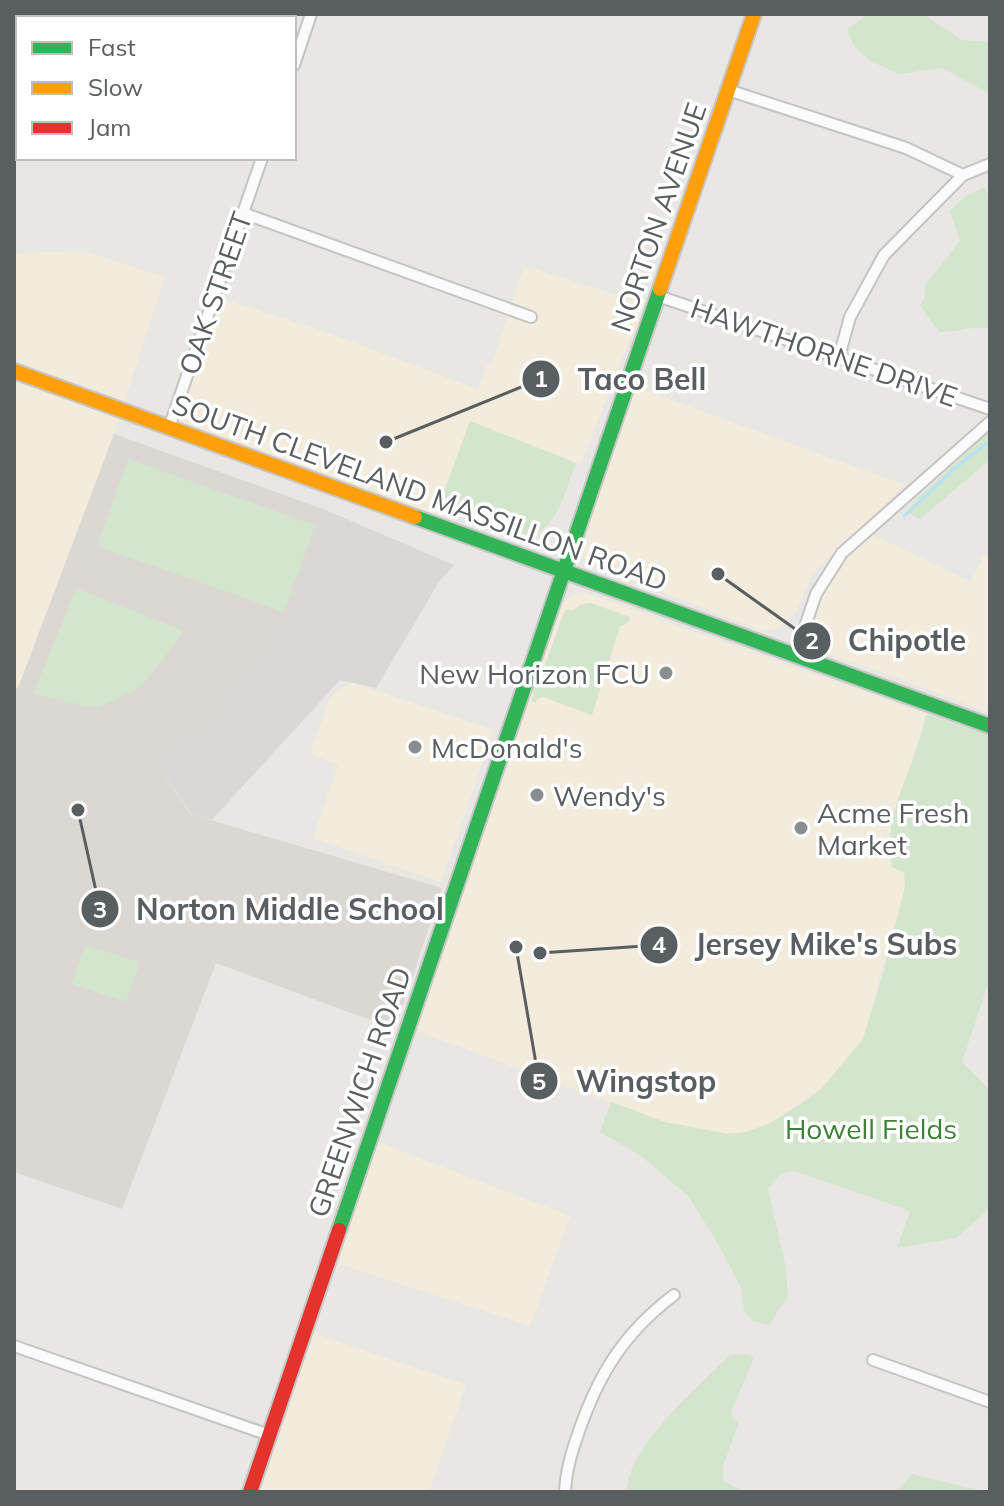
<svg xmlns="http://www.w3.org/2000/svg" width="1004" height="1506" font-family="Mulish,sans-serif">
<style>
.commercial{fill:#f3ebdb}
.industrial{fill:#dad8d4}
.education{fill:#dbd7d2}
.green{fill:#d4e5ce}
.lines{fill:none;stroke-linecap:round;stroke-linejoin:round}
.stream{stroke:#b6e2f4;stroke-width:3}
.street-casing{stroke:#c4c4c3;stroke-width:14}
.fast-casing{stroke:#c5c6c5;stroke-width:18}
.slow-casing{stroke:#c5c6c5;stroke-width:18}
.jam-casing{stroke:#c5c6c5;stroke-width:18}
.street{stroke:#fcfbfb;stroke-width:10}
.fast{stroke:#30b455;stroke-width:14}
.slow{stroke:#ff9f0a;stroke-width:14}
.jam{stroke:#e5322d;stroke-width:14}
.poi-dot{fill:#8b8e8e;stroke:#fff;stroke-width:3}
.labels{text-anchor:middle;dominant-baseline:central;stroke-width:7;stroke-linejoin:round;paint-order:stroke}
.street-label{font-size:28px;fill:#595e61;stroke:#fff}
.poi-label{font-size:28px;fill:#595e61;stroke:#fff;text-anchor:start}
.park-label{font-size:28px;fill:#3e8237;stroke:#fff}
.leader{fill:none;stroke:#595e61;stroke-width:3}
.callout-dot{fill:#595e61;stroke:#fff;stroke-width:3}
.mark-label{font-size:24px;text-anchor:middle;font-weight:bold;fill:#fff}
.callout-label{font-size:30px;text-anchor:middle;font-weight:bold;fill:#595e61;stroke:#fff;stroke-width:7;stroke-linejoin:round;paint-order:stroke}
</style>
<rect width="100%" height="100%" fill="#e9e7e3"/>
<g class="commercial">
<polygon points="83,251 165,277 114,434 18,688 14,687 14,253"/>
<polygon points="524,266 644,303 581,464 470,421 432,524 169,428 213,296 318,329 478,389 487,365 493,362"/>
<polygon points="633,386 905,485 813,573 795,614 774,630 760,630 592,565 583,558 589,516"/>
<polygon points="869,533 971,582 983,556 990,558 990,704 987,712 868,667 836,658 822,650 815,640 810,628 820,597 839,565"/>
<polygon points="584,592 926,714 896,811 891,841 891,863 892,867 904,873 905,887 863,1039 822,1088 770,1123 746,1132 728,1134 665,1122 414,1030 560,606 573,594"/>
<polygon points="351,682 494,730 441,882 313,838 338,765 310,754 330,697"/>
<polygon points="378,1142 570,1216 530,1326 336,1263"/>
<polygon points="308,1331 466,1385 429,1492 253,1492"/>
</g>
<polygon class="industrial" points="323,509 454,565 439,582 376,688 340,680 212,820 191,814 151,755 202,729 283,623"/>
<polygon class="education" points="114,434 323,509 283,623 202,729 151,755 190,814 442,888 395,1029 216,963 122,1209 14,1172 14,687 18,688"/>
<g class="green">
<polygon points="868,14 923,14 962,40 990,42 990,94 942,68 899,74 870,61 854,46 847,29"/>
<path d="M984,187L990,199V329C974,325 956,333 939,332L920,305L924,300L925,285L960,241L950,211L966,196Z"/>
<path d="M470,421L576,463C566,486 558,532 528,535L440,503Z"/>
<polygon points="990,431 990,460 920,519 907,512 919,497"/>
<polygon points="128,459 315,525 284,612 97,546"/>
<polygon points="76,588 184,631 156,669 136,690 97,708 33,694"/>
<polygon points="591,603 630,617 628,623 620,626 592,715 543,697 537,699 535,703 531,700 534,695 532,690 545,665 563,615 566,610 574,610 579,605"/>
<path d="M926,714L990,735V978L962,1062L990,1090V1205L986,1212L956,1238L897,1248L910,1211L795,1171L780,1174L768,1188L786,1268L788,1296L769,1325L753,1321L744,1311L741,1288L718,1244L689,1197L641,1156L600,1132L611,1102L665,1122L728,1134L746,1132L770,1123L798,1106L822,1088L863,1039L883,974L905,887L904,873L892,867C879,815 919,763 926,714Z"/>
<polygon points="85,945 140,962 126,1002 72,984"/>
<path d="M745,1354L754,1358L731,1412L733,1419L739,1422L723,1466L724,1481L744,1492H627C627,1449 690,1395 719,1365L731,1355Z"/>
<polygon points="912,1474 986,1492 899,1492 898,1490"/>
</g>
<g class="lines">
<polyline class="stream" points="904,516 955,468 990,441"/>
<g class="street-casing">
<g id="street">
<polyline points="14,15 14,14"/>
<polyline points="294,65 311,14"/>
<polyline points="14,75 18,76"/>
<polyline points="728,90 906,148 963,175"/>
<polyline points="243,213 531,317"/>
<polyline points="658,296 990,409"/>
<polyline points="839,357 850,317 884,255 963,175 990,164"/>
<polyline points="169,428 262,158"/>
<polyline points="795,656 816,594 842,553 990,422"/>
<polyline points="14,1346 269,1435"/>
<polyline points="873,1360 990,1402"/>
<path d="M565,1492C566,1470 572,1451 579,1431C599,1373 625,1332 674,1295"/>
</g>
</g>
<g class="fast-casing">
<g id="fast">
<polyline points="415,517 990,726"/>
<polyline points="339,1230 660,289"/>
</g>
</g>
<g class="slow-casing">
<g id="slow">
<polyline points="660,289 754,14"/>
<polyline points="14,371 415,517"/>
</g>
</g>
<g class="jam-casing">
<polyline id="jam" points="250,1492 339,1230"/>
</g>
<use href="#street" class="street"/>
<use href="#fast" class="fast"/>
<use href="#slow" class="slow"/>
<use href="#jam" class="jam"/>
</g>
<g class="poi-dot">
<circle cx="666" cy="673" r="8"/>
<circle cx="415" cy="747" r="8"/>
<circle cx="537" cy="795" r="8"/>
<circle cx="801" cy="828" r="8"/>
</g>
<g class="labels">
<g class="street-label">
<text transform="translate(658 217) rotate(-71)">NORTON AVENUE</text>
<text transform="translate(215 293) rotate(-71)">OAK STREET</text>
<text transform="translate(824 352) rotate(19)">HAWTHORNE DRIVE</text>
<text transform="translate(420 492) rotate(20)">SOUTH CLEVELAND MASSILLON ROAD</text>
<text transform="translate(359 1092) rotate(-71)">GREENWICH ROAD</text>
</g>
<g class="poi-label">
<text x="650" y="673" text-anchor="end">New Horizon FCU</text>
<text x="431" y="747">McDonald's</text>
<text x="553" y="795">Wendy's</text>
<text x="817" y="812">Acme Fresh<tspan x="817" dy="32">Market</tspan></text>
</g>
<g class="park-label">
<text x="871" y="1128">Howell Fields</text>
</g>
</g>
<path class="leader" d="M386 442L541 379M718 574L812 641M78 810L100 909M540 953L659 945M516 947L539 1081"/>
<g class="callout-dot">
<circle cx="386" cy="442" r="8"/>
<circle cx="718" cy="574" r="8"/>
<circle cx="78" cy="810" r="8"/>
<circle cx="540" cy="953" r="8"/>
<circle cx="516" cy="947" r="8"/>
<circle cx="541" cy="379" r="20"/>
<circle cx="812" cy="641" r="20"/>
<circle cx="100" cy="909" r="20"/>
<circle cx="659" cy="945" r="20"/>
<circle cx="539" cy="1081" r="20"/>
</g>
<g class="mark-label">
<text x="541" y="387">1</text>
<text x="812" y="649">2</text>
<text x="100" y="918">3</text>
<text x="659" y="953">4</text>
<text x="539" y="1090">5</text>
</g>
<g class="callout-label">
<text x="642" y="390">Taco Bell</text>
<text x="907" y="651">Chipotle</text>
<text x="290" y="920">Norton Middle School</text>
<text x="826" y="955">Jersey Mike's Subs</text>
<text x="646" y="1092">Wingstop</text>
</g>
<rect width="1004" height="1506" fill="none" stroke="#595e61" stroke-width="32"/>
<rect x="16" y="16" width="280" height="144" fill="#ffffff" stroke="#bdbfc0" stroke-width="2"/>
<rect x="32" y="42" width="40" height="12" fill="#30b455" stroke="#bdbfc0" stroke-width="2"/>
<text x="88" y="56" font-size="24" fill="#595e61">Fast</text>
<rect x="32" y="82" width="40" height="12" fill="#ff9f0a" stroke="#bdbfc0" stroke-width="2"/>
<text x="88" y="96" font-size="24" fill="#595e61">Slow</text>
<rect x="32" y="122" width="40" height="12" fill="#e5322d" stroke="#bdbfc0" stroke-width="2"/>
<text x="88" y="136" font-size="24" fill="#595e61">Jam</text>
</svg>
